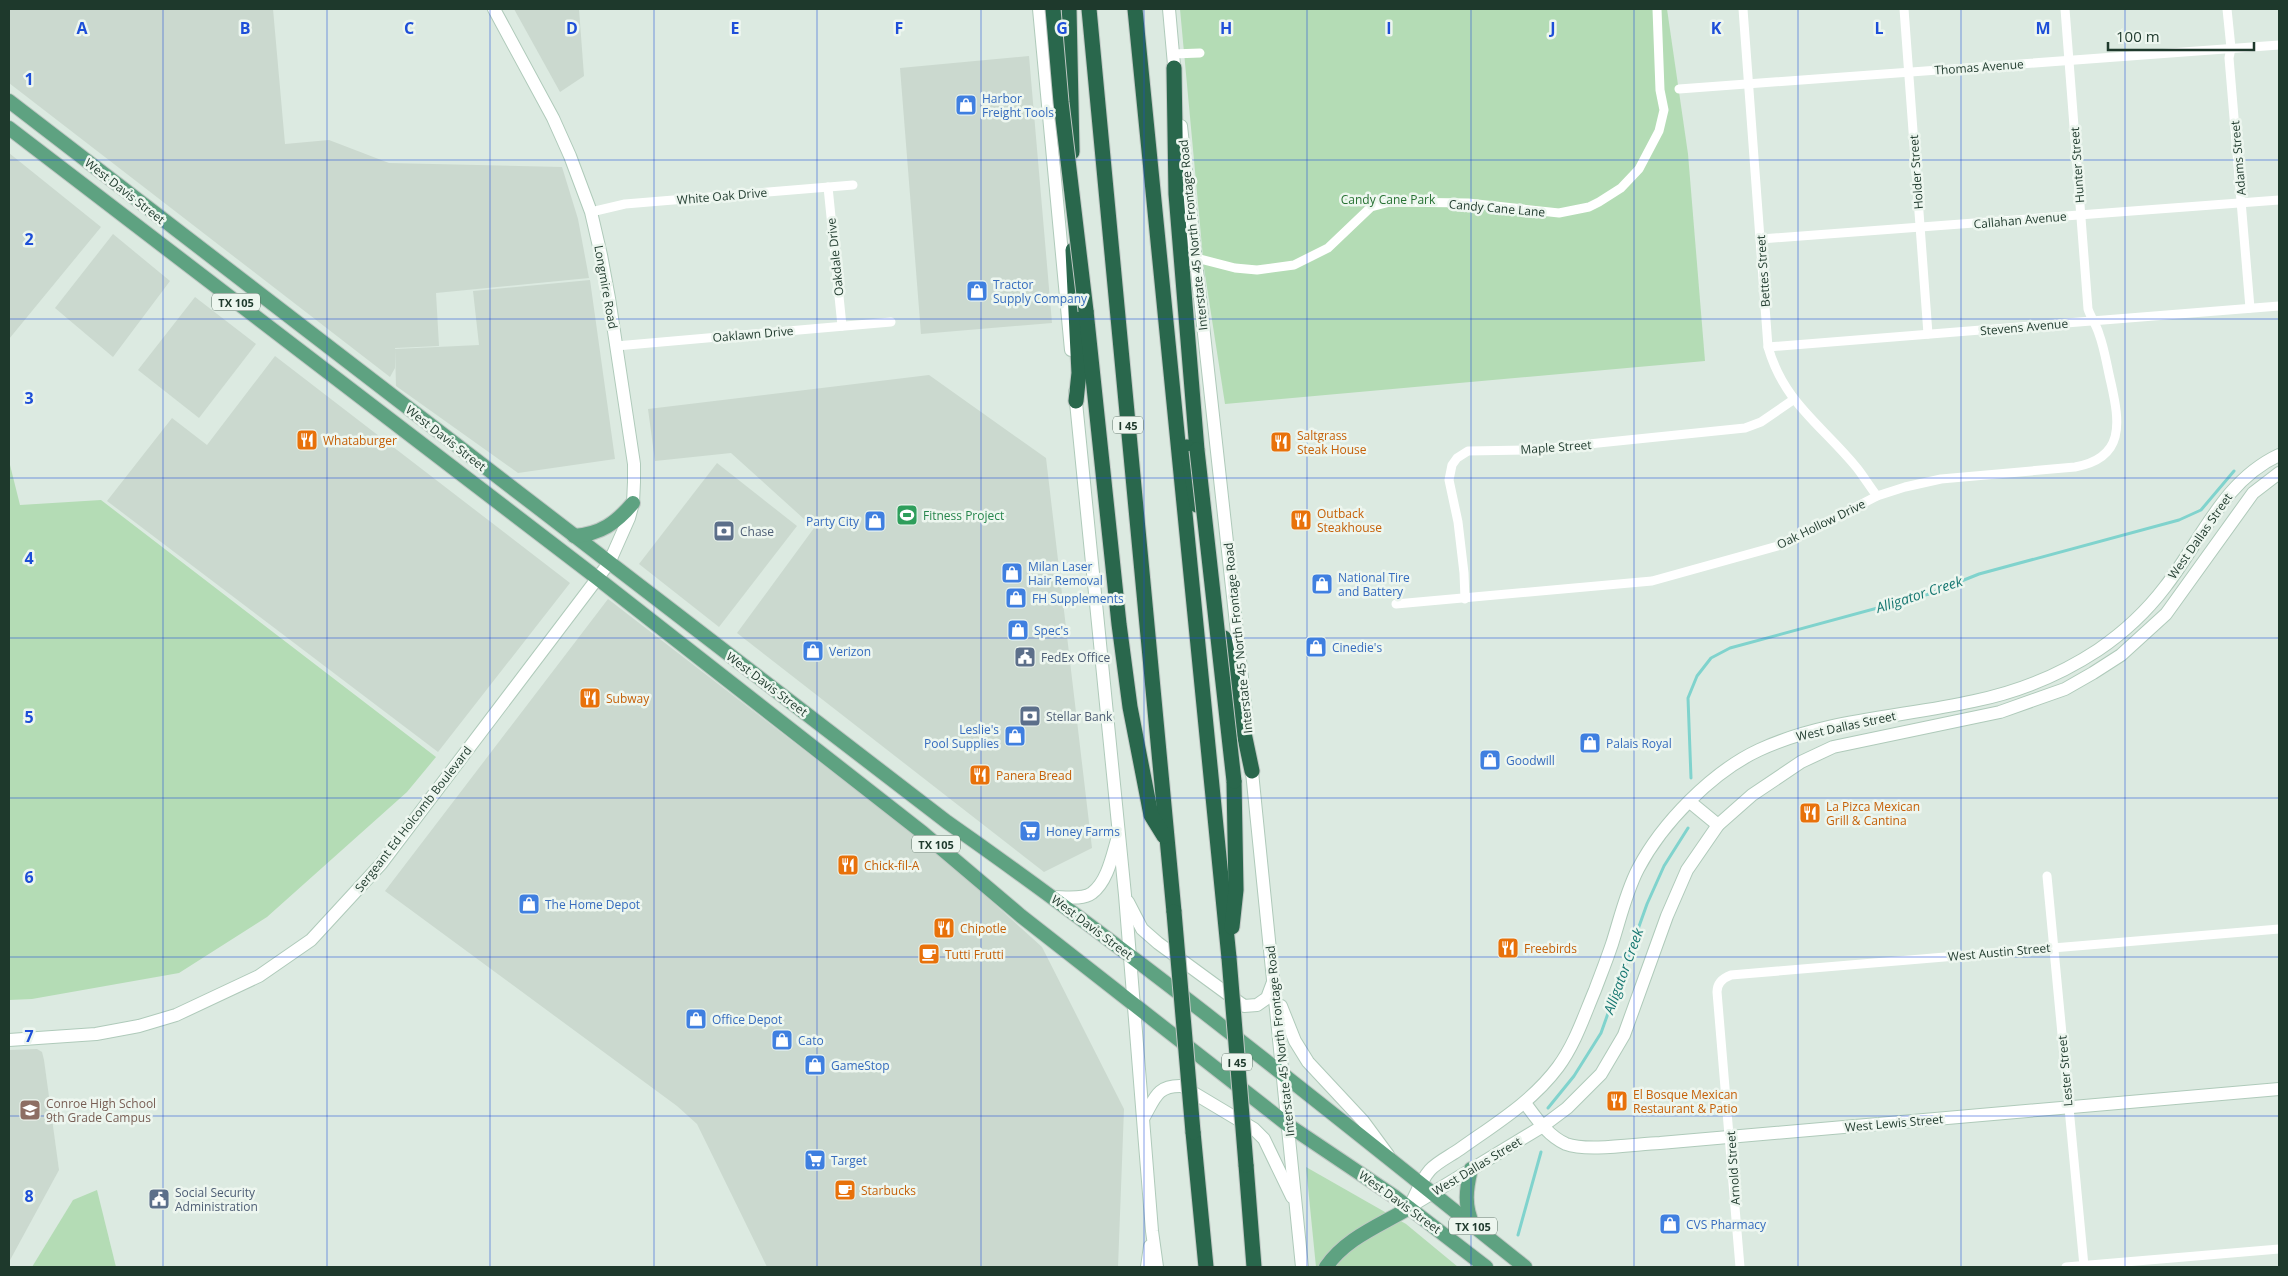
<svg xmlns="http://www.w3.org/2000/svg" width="2288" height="1276" font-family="'Open Sans',sans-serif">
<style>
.built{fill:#cbd9cf}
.green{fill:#b4dcb5}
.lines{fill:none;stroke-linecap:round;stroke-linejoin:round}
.stream{stroke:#80d3cd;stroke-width:3}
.secondary-casing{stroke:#afcaba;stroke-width:14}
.primary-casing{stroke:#c0c8c4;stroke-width:16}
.highway-casing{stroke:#c0c8c4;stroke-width:17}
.street{stroke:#fff;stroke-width:9}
.secondary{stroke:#fff;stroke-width:12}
.primary{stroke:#5ea281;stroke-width:14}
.highway{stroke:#29674c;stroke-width:15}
.highway-bridge-casing{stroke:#c0c8c4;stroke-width:17;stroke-linecap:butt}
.highway-bridge{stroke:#29674c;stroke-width:15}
.grid{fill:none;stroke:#1d4ed8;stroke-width:1;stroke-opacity:0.55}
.labels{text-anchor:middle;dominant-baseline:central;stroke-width:5;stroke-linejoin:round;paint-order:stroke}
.shield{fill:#edf6ef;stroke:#5c7266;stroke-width:1}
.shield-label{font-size:11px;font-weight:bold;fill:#1e392c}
.street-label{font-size:12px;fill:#1e392c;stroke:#edf6ef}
.shop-label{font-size:12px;fill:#366cbe;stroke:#edf6ef;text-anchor:start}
.park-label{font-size:12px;fill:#277233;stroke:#edf6ef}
.food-label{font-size:12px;fill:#c56008;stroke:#edf6ef;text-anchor:start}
.leisure-label{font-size:12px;fill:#27864d;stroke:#edf6ef;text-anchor:start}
.service-label{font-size:12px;fill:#4e5e75;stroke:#edf6ef;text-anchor:start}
.education-label{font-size:12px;fill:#785e54;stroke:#edf6ef;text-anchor:start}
.water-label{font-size:14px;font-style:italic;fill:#167771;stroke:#edf6ef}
.grid-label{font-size:16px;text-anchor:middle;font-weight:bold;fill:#1d4ed8;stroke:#edf6ef;stroke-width:5;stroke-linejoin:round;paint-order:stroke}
</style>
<rect width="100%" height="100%" fill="#dceae1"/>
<g class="built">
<polygon points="9,9 273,9 285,144 329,140 389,163 562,167 578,219 589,278 436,293 439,346 395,348 395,368 390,377 9,83"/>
<polygon points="514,9 579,9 584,76 560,92"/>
<polygon points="1029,56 1052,323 921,334 900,68"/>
<polygon points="9,153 101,227 9,339"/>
<polygon points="113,234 170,281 113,357 55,308"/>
<polygon points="590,280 615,459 518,473 396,386 395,349 479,345 473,291"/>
<polygon points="195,297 256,344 199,418 138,370"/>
<polygon points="275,356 570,583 438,752 107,501 172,418 207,445"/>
<polygon points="929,375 1046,458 1092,848 1044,872 737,633 814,528 731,453 655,461 648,409"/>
<polygon points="717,463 797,526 719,627 639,564"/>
<polygon points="608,599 944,858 1042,947 1124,1109 1118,1267 767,1267 697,1124 677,1106 385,891"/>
<polygon points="37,1049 42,1052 44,1060 59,1170 9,1262 9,1050"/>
</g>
<g class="green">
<polygon points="1180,9 1667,9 1688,154 1705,361 1225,404 1204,268"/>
<polygon points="10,465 20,505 101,500 436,757 407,792 267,917 179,973 32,999 9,1000"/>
<polygon points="1306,1167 1406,1224 1458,1267 1316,1267"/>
<polygon points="97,1190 116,1267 32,1267 73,1200"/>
</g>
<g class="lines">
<g class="stream">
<polyline points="1691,778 1688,698 1697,676 1711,658 1730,648 1929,594 1979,574 2179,520 2201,510 2234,471"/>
<polyline points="1548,1108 1574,1076 1601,1033 1647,904 1664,866 1688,828"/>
<polyline points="1518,1235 1541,1152"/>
</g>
<g class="secondary-casing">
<g id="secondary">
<polyline points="1039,9 1071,350"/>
<polyline points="1169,9 1175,76"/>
<polyline points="1181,126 1246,714"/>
<polyline points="1075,392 1125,895 1152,1231 1157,1267"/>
<polyline points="1251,762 1302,1267"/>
<polyline points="1690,802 1718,825"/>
<path d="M1053,897C1064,897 1083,900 1092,893C1107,882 1112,857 1117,840"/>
<polyline points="1128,902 1142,929 1158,943 1244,1006 1257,1005 1267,998 1273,982"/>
<polyline points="1281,1006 1295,1041 1308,1062 1363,1121 1388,1155"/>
<polyline points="9,1040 96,1034 139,1026 176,1015 259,976 311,940 381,864 609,563 629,518 633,503 634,482 634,464 609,298 601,255 591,212 570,156 553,118 494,9"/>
<path d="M1525,1103C1536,1118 1548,1136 1566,1144C1587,1152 1636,1144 1660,1143L2279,1089"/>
<path d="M1144,1117C1155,1098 1157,1085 1182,1086L1254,1129L1264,1139L1292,1197"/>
<polyline points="1411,1206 1543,1126 1567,1108 1601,1074 1624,1035 1667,916 1687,870 1718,825 1752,795 1801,762 1833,747 2000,712 2065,689 2093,673 2121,655 2166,614 2253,493 2279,473"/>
<path d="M1409,1208C1415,1196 1421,1180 1430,1170C1437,1162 1450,1156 1460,1149C1495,1124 1532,1102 1558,1067C1575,1044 1584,1016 1595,990C1601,974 1607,959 1612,944C1620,919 1626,892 1638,869C1662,823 1712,772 1759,750C1826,719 1903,717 1974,701C2018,692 2060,675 2098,650C2123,633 2146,612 2165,587C2201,541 2223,481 2279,455"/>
<polyline points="1147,1267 1150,1246"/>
</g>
</g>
<g class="primary-casing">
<g id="primary">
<path d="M9,101L947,822C1146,961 1335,1116 1525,1267"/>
<polyline points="9,128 597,578 923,833 1021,916 1288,1125 1395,1197 1486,1267"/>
<path d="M574,536C601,534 616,523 633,503"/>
<path d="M1471,1169C1466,1190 1464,1205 1473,1225"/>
<path d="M1326,1267C1346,1238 1379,1226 1409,1208"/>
</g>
</g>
<g class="highway-casing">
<g id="highway">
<polyline points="1069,9 1072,152"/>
<polyline points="1089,9 1174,912"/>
<polyline points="1135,9 1229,958"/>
<polyline points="1174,68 1176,194 1197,450"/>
<polyline points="1073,250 1079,373 1076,401"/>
<polyline points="1086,311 1119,624 1130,707 1151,815 1164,836"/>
<polyline points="1187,447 1197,505"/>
<polyline points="1224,638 1252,771"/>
<polyline points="1232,927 1236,890 1234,781"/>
<polyline points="1193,1132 1206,1267"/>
<polyline points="1246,1165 1254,1267"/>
</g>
</g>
<g class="street">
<path d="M1743,9L1768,347C1784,403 1822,425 1857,468C1864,477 1870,487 1877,496"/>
<polyline points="1904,9 1928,334"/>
<polyline points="2227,9 2231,48 2229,58 2250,308"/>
<polyline points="1173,54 1200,53"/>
<polyline points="1679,89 2279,45"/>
<polyline points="828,187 842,326"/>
<polyline points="591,212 625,204 853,185"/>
<polyline points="1761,239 2279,200"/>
<polyline points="1196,258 1235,268 1257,270 1294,265 1328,248 1371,207 1390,202 1468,203 1559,213 1589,207 1599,202 1621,188 1639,169 1659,131 1664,110 1660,90 1657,9"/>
<polyline points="616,346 891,322"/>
<polyline points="1768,347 2279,306"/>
<polyline points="1465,599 1464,573 1458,522 1449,480 1452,465 1457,458 1468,451 1530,450 1745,428 1761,422 1793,400"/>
<path d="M1396,604L1652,581L1785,544L1877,496L1905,487L1941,479L2075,467C2125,458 2120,423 2111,383C2107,367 2105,350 2099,334C2097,326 2091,318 2088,309L2065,9"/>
<polyline points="2047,876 2084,1266"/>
<path d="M1740,1267L1717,992C1717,983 1723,978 1731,975L2279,929"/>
<polyline points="2066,1267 2279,1249"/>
</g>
<use href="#secondary" class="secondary"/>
<use href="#primary" class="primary"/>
<use href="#highway" class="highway"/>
<g class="highway-bridge-casing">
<g id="highway-bridge">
<polyline points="1053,9 1061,102 1086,311"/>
<polyline points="1197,450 1234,781"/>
<polyline points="1174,912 1193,1132"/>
<polyline points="1229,958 1246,1165"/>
</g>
</g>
<use href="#highway-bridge" class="highway-bridge"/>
</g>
<path class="grid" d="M163,9V1267M327,9V1267M490,9V1267M654,9V1267M817,9V1267M981,9V1267M1144,9V1267M1307,9V1267M1471,9V1267M1634,9V1267M1798,9V1267M1961,9V1267M2125,9V1267M9,160H2279M9,319H2279M9,478H2279M9,638H2279M9,798H2279M9,957H2279M9,1116H2279"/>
<defs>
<g id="shop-square" transform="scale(1.125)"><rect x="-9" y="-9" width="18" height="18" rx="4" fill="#3f7fe0" stroke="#edf6ef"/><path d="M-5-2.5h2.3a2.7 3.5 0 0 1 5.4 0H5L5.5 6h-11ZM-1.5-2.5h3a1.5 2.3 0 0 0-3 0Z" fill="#fff"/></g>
<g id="restaurant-square" transform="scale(1.125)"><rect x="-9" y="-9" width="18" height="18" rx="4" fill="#e8710a" stroke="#edf6ef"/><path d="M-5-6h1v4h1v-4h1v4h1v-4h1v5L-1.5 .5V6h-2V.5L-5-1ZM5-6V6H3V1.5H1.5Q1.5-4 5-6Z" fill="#fff"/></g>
<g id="stadium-square" transform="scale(1.125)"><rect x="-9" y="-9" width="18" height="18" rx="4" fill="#2e9e5b" stroke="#edf6ef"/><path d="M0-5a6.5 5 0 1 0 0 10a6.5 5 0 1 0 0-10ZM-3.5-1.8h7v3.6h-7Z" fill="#fff"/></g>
<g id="bank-square" transform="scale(1.125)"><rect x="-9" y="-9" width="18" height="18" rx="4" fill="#5c6f8a" stroke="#edf6ef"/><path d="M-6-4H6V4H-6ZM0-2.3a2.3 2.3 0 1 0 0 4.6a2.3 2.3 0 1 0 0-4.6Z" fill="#fff"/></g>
<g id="civic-square" transform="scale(1.125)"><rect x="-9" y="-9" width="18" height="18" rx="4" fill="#5c6f8a" stroke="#edf6ef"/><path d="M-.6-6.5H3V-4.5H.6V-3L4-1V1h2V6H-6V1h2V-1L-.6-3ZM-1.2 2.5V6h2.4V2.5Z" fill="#fff"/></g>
<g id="supermarket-square" transform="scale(1.125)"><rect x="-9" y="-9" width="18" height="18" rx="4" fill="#3f7fe0" stroke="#edf6ef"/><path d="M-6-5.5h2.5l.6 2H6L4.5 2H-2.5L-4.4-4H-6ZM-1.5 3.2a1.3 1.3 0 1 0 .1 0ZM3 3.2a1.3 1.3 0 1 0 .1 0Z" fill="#fff"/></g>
<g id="cafe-square" transform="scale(1.125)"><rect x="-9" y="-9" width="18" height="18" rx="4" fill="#e8710a" stroke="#edf6ef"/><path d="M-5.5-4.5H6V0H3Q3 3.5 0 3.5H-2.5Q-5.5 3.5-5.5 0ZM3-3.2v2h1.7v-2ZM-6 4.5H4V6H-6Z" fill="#fff"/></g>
<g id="school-square" transform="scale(1.125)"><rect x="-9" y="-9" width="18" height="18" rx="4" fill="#8d6e63" stroke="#edf6ef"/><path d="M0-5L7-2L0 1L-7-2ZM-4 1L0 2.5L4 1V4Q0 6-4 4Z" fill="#fff"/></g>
</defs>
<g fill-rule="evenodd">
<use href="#shop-square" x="966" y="105"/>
<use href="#shop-square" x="977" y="291"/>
<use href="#restaurant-square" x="307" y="440"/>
<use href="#restaurant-square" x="1281" y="442"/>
<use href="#stadium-square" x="907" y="515"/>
<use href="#restaurant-square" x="1301" y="520"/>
<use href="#shop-square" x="875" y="521"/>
<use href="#bank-square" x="724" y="531"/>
<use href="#shop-square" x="1012" y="573"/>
<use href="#shop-square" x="1322" y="584"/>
<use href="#shop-square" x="1016" y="598"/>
<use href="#shop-square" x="1018" y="630"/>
<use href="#shop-square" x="1316" y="647"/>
<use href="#shop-square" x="813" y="651"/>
<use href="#civic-square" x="1025" y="657"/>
<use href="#restaurant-square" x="590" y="698"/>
<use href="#bank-square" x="1030" y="716"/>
<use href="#shop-square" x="1015" y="736"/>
<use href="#shop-square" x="1590" y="743"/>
<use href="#shop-square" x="1490" y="760"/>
<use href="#restaurant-square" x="980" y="775"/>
<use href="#restaurant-square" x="1810" y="813"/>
<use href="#supermarket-square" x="1030" y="831"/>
<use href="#restaurant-square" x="848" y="865"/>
<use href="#shop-square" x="529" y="904"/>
<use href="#restaurant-square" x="944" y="928"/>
<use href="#restaurant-square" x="1508" y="948"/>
<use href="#cafe-square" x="929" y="954"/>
<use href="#shop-square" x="696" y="1019"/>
<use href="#shop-square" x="782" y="1040"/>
<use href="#shop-square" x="815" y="1065"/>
<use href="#restaurant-square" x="1617" y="1101"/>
<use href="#school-square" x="30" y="1110"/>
<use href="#supermarket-square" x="815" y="1160"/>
<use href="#cafe-square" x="845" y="1190"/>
<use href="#civic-square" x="159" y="1199"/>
<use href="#shop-square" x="1670" y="1224"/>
</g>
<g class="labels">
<g class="shield">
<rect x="212" y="293.5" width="48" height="17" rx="4"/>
<rect x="1113" y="416.5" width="30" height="17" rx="4"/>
<rect x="912" y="835.5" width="48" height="17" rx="4"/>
<rect x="1222" y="1053.5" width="30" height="17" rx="4"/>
<rect x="1449" y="1217.5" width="48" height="17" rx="4"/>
</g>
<g class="shield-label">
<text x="236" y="302">TX 105</text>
<text x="1128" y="425">I 45</text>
<text x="936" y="844">TX 105</text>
<text x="1237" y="1062">I 45</text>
<text x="1473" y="1226">TX 105</text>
</g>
<g class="street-label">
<text transform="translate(1979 67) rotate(-4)">Thomas Avenue</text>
<text transform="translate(2238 158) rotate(-95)">Adams Street</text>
<text transform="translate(2077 165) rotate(-94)">Hunter Street</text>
<text transform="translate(1916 172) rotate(-94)">Holder Street</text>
<text transform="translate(125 191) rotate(38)">West Davis Street</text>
<text transform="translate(722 196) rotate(-5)">White Oak Drive</text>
<text transform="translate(1497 208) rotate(5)">Candy Cane Lane</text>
<text transform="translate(2020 220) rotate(-5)">Callahan Avenue</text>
<text transform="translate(1193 235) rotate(-96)">Interstate 45 North Frontage Road</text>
<text transform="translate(835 257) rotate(-96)">Oakdale Drive</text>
<text transform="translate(1763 271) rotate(-94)">Bettes Street</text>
<text transform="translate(606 287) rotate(80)">Longmire Road</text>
<text transform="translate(2024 327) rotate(-5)">Stevens Avenue</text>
<text transform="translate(753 334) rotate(-5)">Oaklawn Drive</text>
<text transform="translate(446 438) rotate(38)">West Davis Street</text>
<text transform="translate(1556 447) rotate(-4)">Maple Street</text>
<text transform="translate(1821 524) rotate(-26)">Oak Hollow Drive</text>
<text transform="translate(2200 536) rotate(-55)">West Dallas Street</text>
<text transform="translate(1238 638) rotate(-96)">Interstate 45 North Frontage Road</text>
<text transform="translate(767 684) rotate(37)">West Davis Street</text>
<text transform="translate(1846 726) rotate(-12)">West Dallas Street</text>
<text transform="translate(413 819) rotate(-52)">Sergeant Ed Holcomb Boulevard</text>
<text transform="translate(1092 927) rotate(37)">West Davis Street</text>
<text transform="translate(1999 952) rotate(-5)">West Austin Street</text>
<text transform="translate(1280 1041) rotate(-96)">Interstate 45 North Frontage Road</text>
<text transform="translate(2065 1071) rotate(-95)">Lester Street</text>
<text transform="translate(1894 1123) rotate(-5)">West Lewis Street</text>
<text transform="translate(1477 1166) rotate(-31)">West Dallas Street</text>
<text transform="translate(1733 1168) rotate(-94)">Arnold Street</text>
<text transform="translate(1400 1202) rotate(36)">West Davis Street</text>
</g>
<g class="shop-label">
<text x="982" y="98">Harbor<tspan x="982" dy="14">Freight Tools</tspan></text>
<text x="993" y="284">Tractor<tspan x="993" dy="14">Supply Company</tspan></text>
<text x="859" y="521" text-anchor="end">Party City</text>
<text x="1028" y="566">Milan Laser<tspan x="1028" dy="14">Hair Removal</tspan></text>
<text x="1338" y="577">National Tire<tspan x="1338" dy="14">and Battery</tspan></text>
<text x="1032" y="598">FH Supplements</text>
<text x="1034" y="630">Spec's</text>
<text x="1332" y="647">Cinedie's</text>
<text x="829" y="651">Verizon</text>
<text x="999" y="729" text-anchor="end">Leslie's<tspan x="999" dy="14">Pool Supplies</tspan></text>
<text x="1606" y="743">Palais Royal</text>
<text x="1506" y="760">Goodwill</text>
<text x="1046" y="831">Honey Farms</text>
<text x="545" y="904">The Home Depot</text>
<text x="712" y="1019">Office Depot</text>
<text x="798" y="1040">Cato</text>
<text x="831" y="1065">GameStop</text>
<text x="831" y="1160">Target</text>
<text x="1686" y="1224">CVS Pharmacy</text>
</g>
<g class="park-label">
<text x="1388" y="199">Candy Cane Park</text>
</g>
<g class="food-label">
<text x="1297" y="435">Saltgrass<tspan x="1297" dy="14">Steak House</tspan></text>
<text x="323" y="440">Whataburger</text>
<text x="1317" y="513">Outback<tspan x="1317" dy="14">Steakhouse</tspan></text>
<text x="606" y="698">Subway</text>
<text x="996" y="775">Panera Bread</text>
<text x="1826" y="806">La Pizca Mexican<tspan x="1826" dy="14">Grill &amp; Cantina</tspan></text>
<text x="864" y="865">Chick-fil-A</text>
<text x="960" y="928">Chipotle</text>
<text x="1524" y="948">Freebirds</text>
<text x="945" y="954">Tutti Frutti</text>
<text x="1633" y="1094">El Bosque Mexican<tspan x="1633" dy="14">Restaurant &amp; Patio</tspan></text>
<text x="861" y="1190">Starbucks</text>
</g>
<g class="leisure-label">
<text x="923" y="515">Fitness Project</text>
</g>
<g class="service-label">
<text x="740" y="531">Chase</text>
<text x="1041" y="657">FedEx Office</text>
<text x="1046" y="716">Stellar Bank</text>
<text x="175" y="1192">Social Security<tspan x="175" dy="14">Administration</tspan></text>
</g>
<g class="education-label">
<text x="46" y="1103">Conroe High School<tspan x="46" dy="14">9th Grade Campus</tspan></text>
</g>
<g class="water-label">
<text transform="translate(1919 594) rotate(-18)">Alligator Creek</text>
<text transform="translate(1623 971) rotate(-70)">Alligator Creek</text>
</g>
</g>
<g class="grid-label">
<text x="82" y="34">A</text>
<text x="245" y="34">B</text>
<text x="409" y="34">C</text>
<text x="572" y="34">D</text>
<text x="735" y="34">E</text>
<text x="899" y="34">F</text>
<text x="1062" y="34">G</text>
<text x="1226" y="34">H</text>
<text x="1389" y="34">I</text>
<text x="1553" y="34">J</text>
<text x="1716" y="34">K</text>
<text x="1879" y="34">L</text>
<text x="2043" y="34">M</text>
<text x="29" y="85">1</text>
<text x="29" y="245">2</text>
<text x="29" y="404">3</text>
<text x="29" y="564">4</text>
<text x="29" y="723">5</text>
<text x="29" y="883">6</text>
<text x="29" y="1042">7</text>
<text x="29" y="1202">8</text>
</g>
<rect width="2288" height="1276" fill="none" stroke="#1e392c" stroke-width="20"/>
<path d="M2108 42v8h146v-8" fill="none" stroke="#1e392c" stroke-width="2.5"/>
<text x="2116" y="42" font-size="15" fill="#1e392c" stroke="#edf6ef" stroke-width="4" paint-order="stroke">100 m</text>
</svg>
